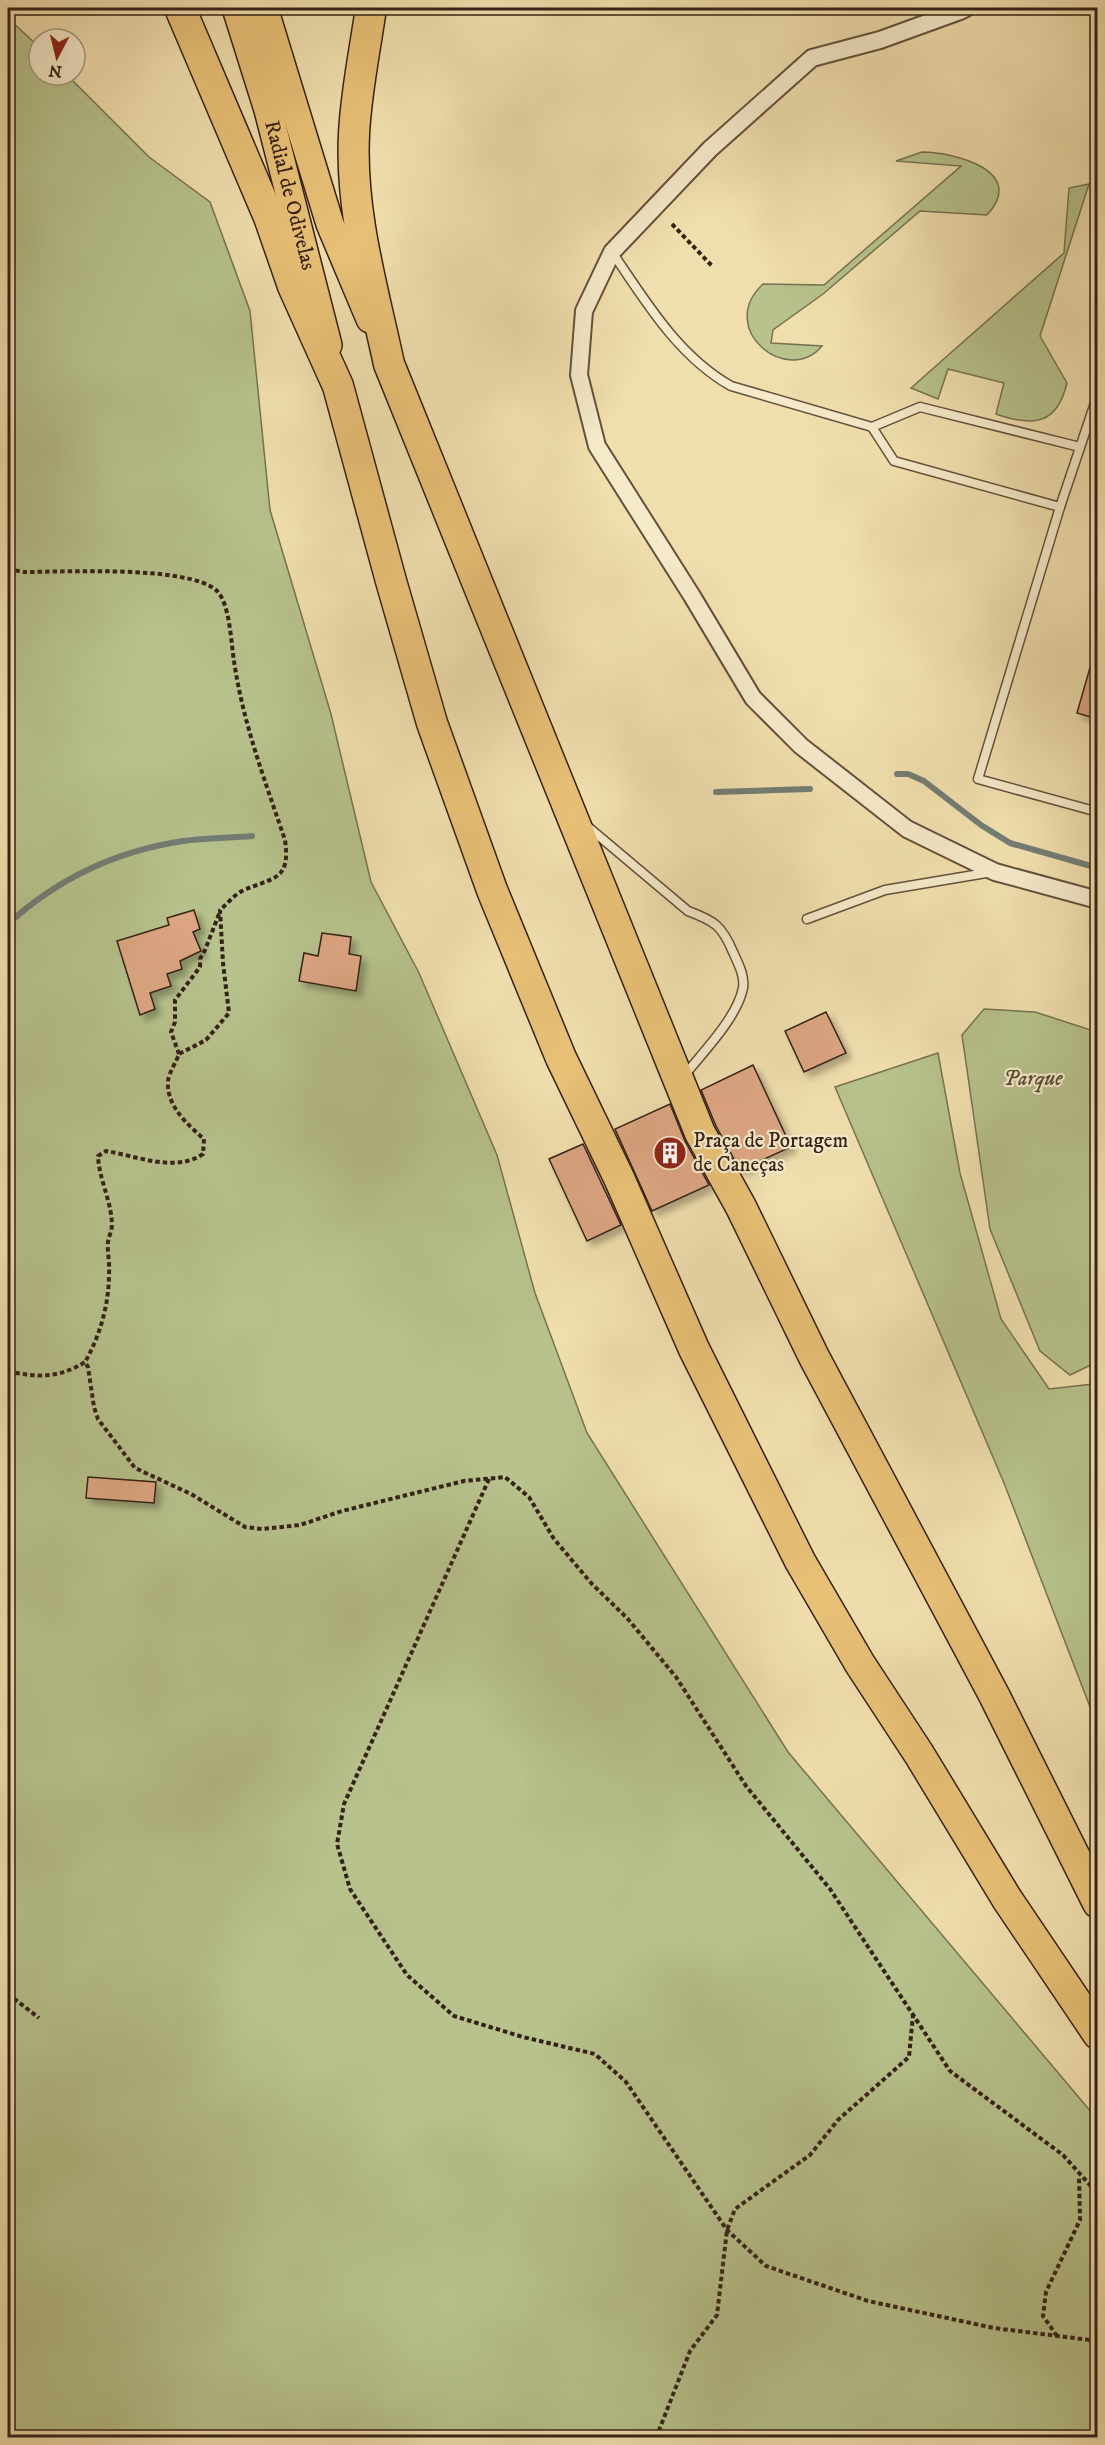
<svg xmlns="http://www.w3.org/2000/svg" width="1105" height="2445" font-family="'IM FELL DW Pica',serif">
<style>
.green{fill:#b7c28c;stroke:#767252;stroke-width:1.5}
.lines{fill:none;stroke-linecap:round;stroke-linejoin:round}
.stream{stroke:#737d74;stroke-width:6}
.building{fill:#dca682;stroke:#352117;stroke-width:1.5;filter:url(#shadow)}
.service-casing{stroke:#64503c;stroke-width:11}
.minor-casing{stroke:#64503c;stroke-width:20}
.trunk-casing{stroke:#352117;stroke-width:30}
.motorway-casing{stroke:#352117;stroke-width:33}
.path{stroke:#352117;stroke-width:4;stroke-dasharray:4.5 3;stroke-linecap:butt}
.service{stroke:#f5eaca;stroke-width:8}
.minor{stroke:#f5eaca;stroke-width:16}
.trunk{stroke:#e8c076;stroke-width:27}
.motorway{stroke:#e8c076;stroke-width:30}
.labels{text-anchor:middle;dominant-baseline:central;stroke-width:4.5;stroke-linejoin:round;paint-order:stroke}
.street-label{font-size:21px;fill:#352117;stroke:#f5eaca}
.park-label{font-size:21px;font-style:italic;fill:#564934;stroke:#f5eaca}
.poi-label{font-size:21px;fill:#352117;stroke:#f5eaca;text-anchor:start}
</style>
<defs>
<filter id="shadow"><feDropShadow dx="5.5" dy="5.5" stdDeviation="3" flood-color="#0004"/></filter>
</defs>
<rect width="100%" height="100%" fill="#f0dfad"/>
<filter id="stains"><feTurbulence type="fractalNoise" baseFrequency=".00333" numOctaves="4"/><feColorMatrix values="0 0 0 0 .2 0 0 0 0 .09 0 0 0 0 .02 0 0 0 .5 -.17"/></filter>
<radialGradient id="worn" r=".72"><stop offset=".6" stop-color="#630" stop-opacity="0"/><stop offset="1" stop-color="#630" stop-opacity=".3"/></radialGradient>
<g class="green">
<polygon points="8,18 39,47 39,75 67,75 149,157 210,202 250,311 270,510 331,714 371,882 419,973 497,1155 535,1293 587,1433 788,1752 1097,2119 1097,2437 8,2437"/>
<path d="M922,152C954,152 1028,171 987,215L920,211L823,294L773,330L771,343L822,346C788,387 715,329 763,284L824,285L961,166L896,161Z"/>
<path d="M1089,184L1040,336L1067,383C1057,425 1033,427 996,414L1004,383L948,369L938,399L911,388L1064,253L1069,188Z"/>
<polygon points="984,1009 1035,1012 1097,1032 1097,1362 1070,1375 1040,1351 990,1229 962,1035"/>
<polygon points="938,1053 960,1173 1001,1319 1049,1389 1093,1384 1097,1381 1097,1725 1004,1483 835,1087"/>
</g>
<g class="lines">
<g class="stream">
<polyline points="897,774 908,774 924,781 981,825 1010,843 1098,868"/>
<polyline points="716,792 810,789"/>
<path d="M8,924C57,879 117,851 183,841C206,838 229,838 252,836"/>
</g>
</g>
<g class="building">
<polygon points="1093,657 1098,657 1098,719 1077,713"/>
<polygon points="194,910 200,929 193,932 201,951 180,961 182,969 167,974 171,986 150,993 155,1009 140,1015 117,941 169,925 167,918"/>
<polygon points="322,933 351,937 349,954 361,956 356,991 299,981 304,953 318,956"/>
<polygon points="826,1012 846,1053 804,1072 785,1031"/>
<polygon points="753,1065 791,1147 740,1170 716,1126 701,1090"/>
<polygon points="670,1104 685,1141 709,1185 652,1211 615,1129"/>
<polygon points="583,1144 621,1225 587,1241 549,1159"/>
<polygon points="88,1477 156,1482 154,1503 86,1498"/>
</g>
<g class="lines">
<g class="service-casing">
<g id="service">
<path d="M612,252C646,302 678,356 731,386L872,427L894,461L1060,507"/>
<polyline points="1098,394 1060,507 978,779 1098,812"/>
<polyline points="872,427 920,407 1080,447"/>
<path d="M587,826L688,911C715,921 722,926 733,952C738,963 745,976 743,988C737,1018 703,1052 684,1076"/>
<polyline points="807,919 885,890 992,872"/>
</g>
</g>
<g class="minor-casing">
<polyline id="minor" points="966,8 960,11 880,40 812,58 710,149 612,252 584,311 579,375 597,446 692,596 753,698 801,746 907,829 995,872 1098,900"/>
</g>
<g class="trunk-casing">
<g id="trunk">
<path id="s1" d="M236,8L268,110L328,345"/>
<polyline points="264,8 330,224 370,319"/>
</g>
</g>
<g class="motorway-casing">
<g id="motorway">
<polyline points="180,8 269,217 293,286 338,386 391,581 432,723 492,890 561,1058 619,1178 694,1349 800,1561 860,1664 919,1754 1007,1899 1098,2034"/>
<path d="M371,8C365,50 356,92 354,134C350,212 373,289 389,364L700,1133L741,1207L814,1357L994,1695L1098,1903"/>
</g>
</g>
<g class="path">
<polyline points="672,224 713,267"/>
<path d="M8,569L24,572C64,572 190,565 217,591C230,604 231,643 234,661C243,723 265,781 285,840C291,882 272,877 242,891C234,895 227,904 220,910L223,963L229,1013L206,1040L179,1054C176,1062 169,1073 168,1081C166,1106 188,1125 204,1139L203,1154C175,1173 137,1156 106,1151L98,1156C99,1179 111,1200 112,1224C112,1230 109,1236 108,1242C107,1252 110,1263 109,1274C109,1304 100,1336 85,1362"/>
<polyline points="179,1054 171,1032 175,1022 175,1000 200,967 200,959 205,950 219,914"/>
<path d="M8,1371C36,1378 60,1378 85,1362L88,1367L94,1407L98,1419L135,1468L191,1494L245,1527L262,1529L300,1525L342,1511L464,1481L505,1477L529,1497L554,1539L592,1584L627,1618L676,1677L746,1786L830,1889L950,2071L1063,2155L1098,2194"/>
<polyline points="489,1479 344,1804 337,1844 350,1889 407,1975 454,2016 523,2037 595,2054 626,2082 727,2230 766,2266 868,2301 994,2328 1098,2341"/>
<polyline points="8,1994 39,2018"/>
<polyline points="1057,2336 1043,2316 1046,2292 1080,2220 1079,2176"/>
<polyline points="656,2438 690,2351 717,2315 727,2230 735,2209 810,2155 838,2120 909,2057 913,2015"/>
</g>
<use href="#service" class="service"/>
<use href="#minor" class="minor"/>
<use href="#trunk" class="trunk"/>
<use href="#motorway" class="motorway"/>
</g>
<defs>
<g id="building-disc" transform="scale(1.725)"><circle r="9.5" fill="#8f2418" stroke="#f5eaca"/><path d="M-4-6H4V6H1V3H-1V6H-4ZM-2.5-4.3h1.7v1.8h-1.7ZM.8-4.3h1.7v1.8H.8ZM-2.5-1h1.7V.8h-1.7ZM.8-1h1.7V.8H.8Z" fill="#fff"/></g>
</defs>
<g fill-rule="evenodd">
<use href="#building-disc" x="670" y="1153"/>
</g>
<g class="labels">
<g class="street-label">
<text stroke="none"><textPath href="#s1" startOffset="195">Radial de Odivelas</textPath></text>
</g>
<g class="park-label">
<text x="1033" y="1079">Parque</text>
</g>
<g class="poi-label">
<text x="693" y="1141">Praça de Portagem<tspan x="693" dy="24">de Caneças</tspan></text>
</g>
</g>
<rect width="1105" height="2445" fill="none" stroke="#f0dfad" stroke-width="30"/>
<rect x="9" y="9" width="1087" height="2427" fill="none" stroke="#352117" stroke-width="3"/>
<rect x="15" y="15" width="1075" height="2415" fill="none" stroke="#352117" stroke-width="1.5"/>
<g transform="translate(57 57) rotate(187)"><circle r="28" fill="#f5eaca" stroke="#a89a82" stroke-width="1.5"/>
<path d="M0-4.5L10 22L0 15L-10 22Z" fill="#8f2418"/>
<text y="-9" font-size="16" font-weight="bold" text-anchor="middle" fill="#352117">N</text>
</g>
<rect width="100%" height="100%" filter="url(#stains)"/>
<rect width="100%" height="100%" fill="url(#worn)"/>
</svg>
